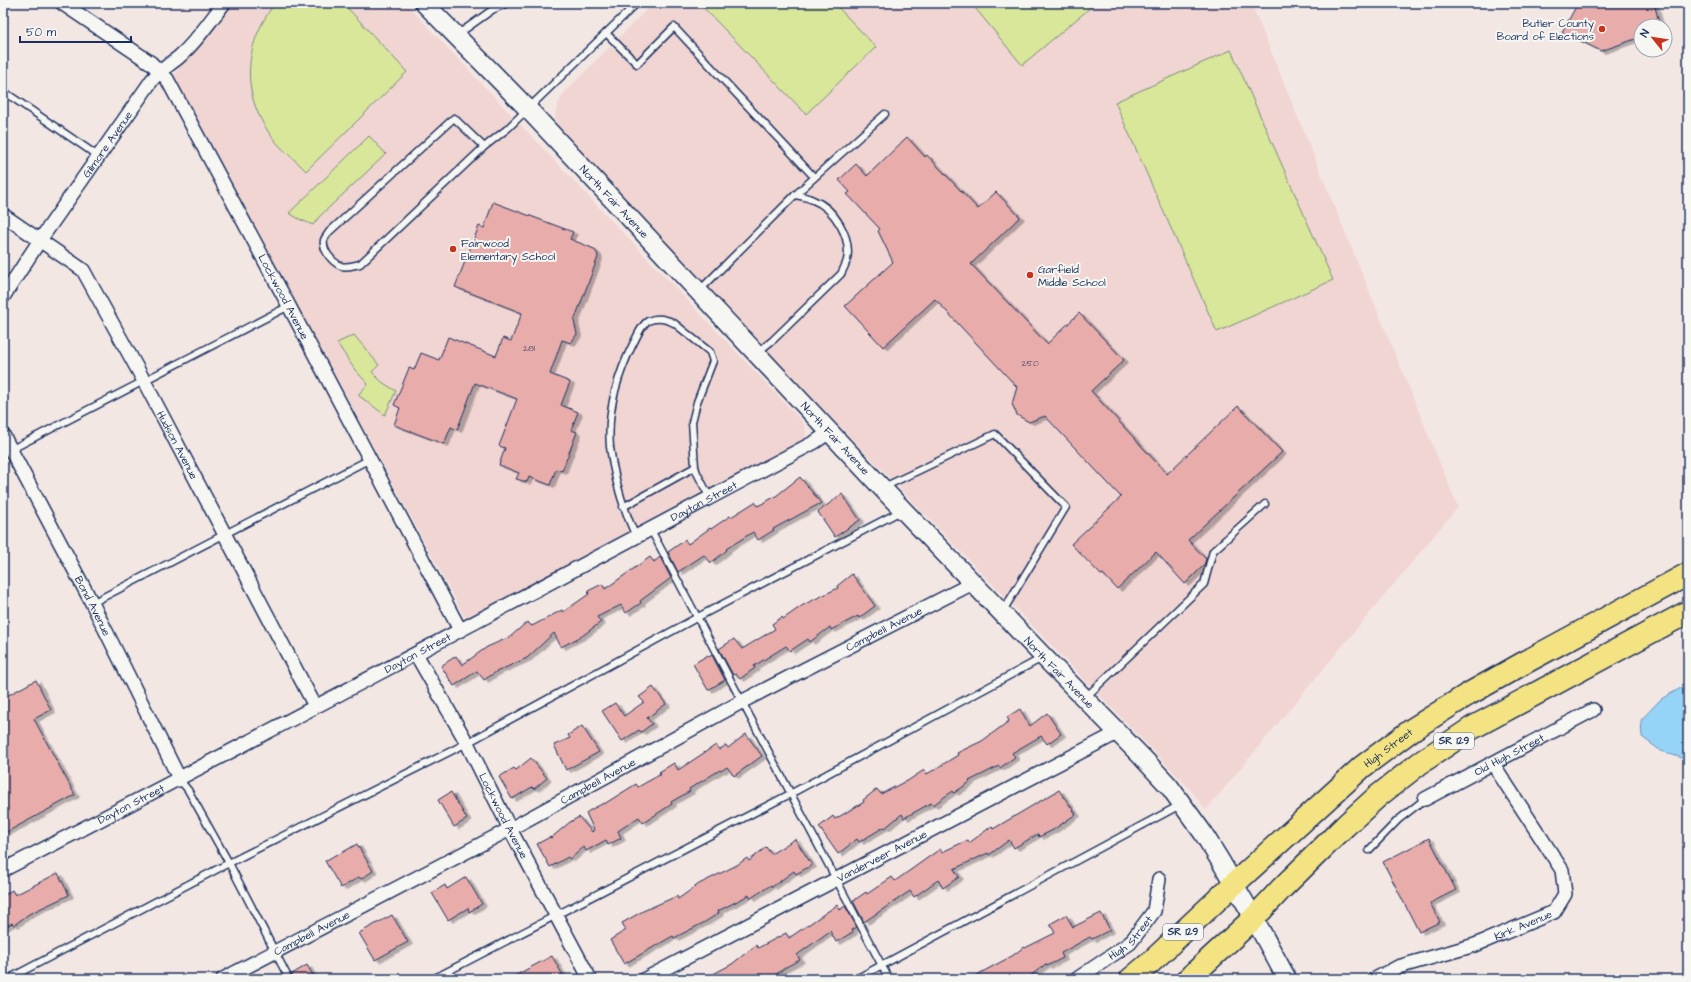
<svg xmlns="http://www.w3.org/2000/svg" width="1691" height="982" font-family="'Architects Daughter',sans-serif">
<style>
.built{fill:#f0d5d3}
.green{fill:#d8e79a;stroke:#7a8b7c}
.water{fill:#96d4f7;stroke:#6592ba}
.building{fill:#e8acaa;stroke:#1b2f5e;filter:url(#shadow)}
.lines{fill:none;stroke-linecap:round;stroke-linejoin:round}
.lane-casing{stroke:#1b2f5e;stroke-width:9}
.street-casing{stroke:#1b2f5e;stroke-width:16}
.secondary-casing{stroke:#1b2f5e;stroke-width:21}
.highway-casing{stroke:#1b2f5e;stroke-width:25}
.lane{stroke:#f6f6f2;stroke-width:6}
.street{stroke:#f6f6f2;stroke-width:13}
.secondary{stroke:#f6f6f2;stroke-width:18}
.highway{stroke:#f4e382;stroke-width:22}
.poi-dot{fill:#c8321e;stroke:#f6f6f2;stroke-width:1.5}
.labels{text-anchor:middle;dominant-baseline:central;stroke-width:4;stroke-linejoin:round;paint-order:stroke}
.number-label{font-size:9px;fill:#4e4e71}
.shield{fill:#f6f6f2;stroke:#5d6b8a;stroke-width:1}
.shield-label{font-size:10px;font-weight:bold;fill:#1b2f5e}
.poi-label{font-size:11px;fill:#1b2f5e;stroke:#f6f6f2;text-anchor:start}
.street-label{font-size:11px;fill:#1b2f5e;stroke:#f6f6f2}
</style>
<defs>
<filter id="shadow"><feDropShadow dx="4.5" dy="2.5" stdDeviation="0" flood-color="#0004"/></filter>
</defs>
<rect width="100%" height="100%" fill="#f3e7e4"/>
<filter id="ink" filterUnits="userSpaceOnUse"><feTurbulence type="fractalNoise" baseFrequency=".025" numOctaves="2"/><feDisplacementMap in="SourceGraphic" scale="8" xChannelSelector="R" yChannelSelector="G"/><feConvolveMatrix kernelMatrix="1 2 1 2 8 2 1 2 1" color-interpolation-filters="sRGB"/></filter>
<g filter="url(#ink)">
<g class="built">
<polygon points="230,3 405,3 800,419 805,425 806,431 805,439 469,617 464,616 175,77 176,72"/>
<polygon points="653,3 1251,3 1458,507 1206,810 1190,789 828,414 565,136 557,125 555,116 557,106 564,93"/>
</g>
<g class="green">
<path d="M275,3H343L407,72L306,171C296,160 284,152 275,141C240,97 242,47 275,3Z"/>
<polygon points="699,3 834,3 876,47 806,114"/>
<polygon points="971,3 1096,3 1022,65"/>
<polygon points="1231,50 1333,280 1217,332 1115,102"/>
<polygon points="369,136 386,154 320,216 313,225 299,219 289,213"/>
<polygon points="354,335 379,365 372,372 382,382 396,391 385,415 358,395 368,384 355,370 337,343"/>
</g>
<polygon class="water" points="1688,684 1688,760 1661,751 1642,737 1641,720 1661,699"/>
<g class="building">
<polygon points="1578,3 1654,3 1660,26 1641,26 1641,37 1601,51 1562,32"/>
<polygon points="907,137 925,157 927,155 978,209 996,192 1020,217 971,264 1047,344 1079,313 1124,360 1091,391 1167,474 1238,406 1282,452 1188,540 1206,559 1204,565 1185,584 1156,552 1117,589 1103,574 1101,575 1071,544 1121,497 1045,416 1029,422 1017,415 1012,404 1017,387 935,299 883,347 845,306 893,262 878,231 880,229 847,194 850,192 839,180 856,164 867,176"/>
<polygon points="493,202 573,232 570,239 592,248 597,253 598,257 574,321 577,334 571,343 562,340 550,374 570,382 561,405 578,412 571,430 577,432 562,471 556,469 550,485 529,477 527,482 516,479 519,473 499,465 505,448 499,446 517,399 475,383 457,430 451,427 444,444 394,425 400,408 394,405 409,368 414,370 421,353 439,360 448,337 496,356 503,338 511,341 522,313 455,287 479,226 484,228"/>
<polygon points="800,477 821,503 773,529 774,530 758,540 753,532 726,549 727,550 711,563 704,555 678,572 668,552 685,540 688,544 710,528 711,529 730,516 731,517 755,502 758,506 776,496"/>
<polygon points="842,494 860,520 835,537 818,512"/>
<polygon points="650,557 654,562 660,557 671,578 640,601 641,603 626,613 621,605 597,617 601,622 582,636 561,647 554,633 527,658 496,672 484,680 477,671 454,686 441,666 456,656 462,665 487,647 510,637 527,622 532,626 562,610 563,612 589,594 588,591 602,584 605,589"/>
<polygon points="852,574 875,606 859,618 858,616 831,630 830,627 810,642 808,639 790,651 786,646 754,666 755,668 740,679 736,674 733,675 719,649 734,639 742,649 775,629 772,624 782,617 783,619 803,605 838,588 837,586"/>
<polygon points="708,655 709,657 712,655 725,680 708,690 693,664"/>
<polygon points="36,680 51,710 34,719 75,795 3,834 3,698"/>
<polygon points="653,687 666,704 647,718 652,724 641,732 639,730 622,741 602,711 615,703 624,716 644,702 639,697"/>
<polygon points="1020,709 1030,726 1047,713 1061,734 1047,744 1041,736 1012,753 1015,757 1000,768 999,766 969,781 970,782 954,793 953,791 933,805 931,803 904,818 902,814 885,828 884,827 859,842 857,839 838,854 819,827 833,816 835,819 864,802 863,800 877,789 881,794 906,781 906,782 924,770 927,774 932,771 958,755 957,753 982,741 1009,721 1007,717"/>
<polygon points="582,726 599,752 566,770 554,745 570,738 568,735"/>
<polygon points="746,734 762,756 734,776 727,767 721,771 720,770 689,789 690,791 671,802 672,804 643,823 639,817 618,831 621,838 608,845 606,840 586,851 584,847 570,859 568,857 550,867 537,844 550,837 551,838 570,822 579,817 592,832 594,830 586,813 590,810 604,803 604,804 636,784 638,787 661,774 659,772 674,763 678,770 716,745 719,750 726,745 728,748"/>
<polygon points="531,758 547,778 534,789 532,787 512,799 499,777 514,768 516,770"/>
<polygon points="1059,790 1076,814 1053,830 1039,837 1038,834 1014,848 1009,840 989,855 988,853 954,869 959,877 943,888 938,880 914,897 910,891 864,922 853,901 866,892 867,894 892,877 895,881 940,849 942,852 968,840 969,843 992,826 993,829"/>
<polygon points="451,792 467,819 454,827 438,800"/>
<polygon points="1429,838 1456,890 1430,903 1440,922 1419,932 1383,862"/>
<polygon points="795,839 812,865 796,874 794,871 772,887 771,885 751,898 749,895 718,911 719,913 705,922 674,938 673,936 624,964 610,940 626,930 622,923 643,911 677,896 678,899 699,884 737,865 747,858 749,861 766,847 771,854"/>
<polygon points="357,844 373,871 361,879 359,877 341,888 325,861 337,854 338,855"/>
<polygon points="58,873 69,895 29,914 14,925 12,923 3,928 3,896 12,890 15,895"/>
<polygon points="466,877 482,904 469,912 468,908 448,920 432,893 445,885 447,889"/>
<polygon points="837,905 840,910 845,906 857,927 852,930 853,932 836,942 830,931 797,955 800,960 786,967 770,979 704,979 732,964 756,945 758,948 786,933 789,938"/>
<polygon points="1101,913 1110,930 1092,939 1090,937 1061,953 1063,958 1047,966 1046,964 1026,979 969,979 1012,956 1024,947 1025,948 1055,933 1050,924 1066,915 1073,927"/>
<polygon points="392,915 408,942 375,960 359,933"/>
<polygon points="552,956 565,979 509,979 533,966"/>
<polygon points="307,965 315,979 293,979 292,974"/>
</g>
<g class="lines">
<g class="lane-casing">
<g id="lane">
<polyline points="606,33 637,64 674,27 814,177"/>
<polyline points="457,35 492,10 508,3"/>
<polyline points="3,91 98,156"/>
<path d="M484,147L454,118L329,232C328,234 325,237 324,240C322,250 332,262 341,266C347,268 354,265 360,264L484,147L507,129L637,3"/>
<polyline points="700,290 795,195 885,114"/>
<path d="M758,352L773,340L841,274C843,270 846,264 847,260C852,237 834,208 813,200C807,197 801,196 795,195"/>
<polyline points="12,449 289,306"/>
<polyline points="884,487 995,434 1066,507 1003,611"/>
<polyline points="623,507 695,467"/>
<polyline points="651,530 889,979"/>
<path d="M636,537C623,508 614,479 610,447C607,411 617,376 633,344C637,337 641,325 648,321C657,317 666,319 674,323L710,352L713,361L697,402L692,422L695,467L697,473L710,498"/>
<polyline points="92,603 370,459"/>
<polyline points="1086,697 1204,584 1213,551 1265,504"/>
<polyline points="180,780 188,790 229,863 289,979"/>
<polyline points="1369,850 1398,820 1425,799"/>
<polyline points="8,979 229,863 467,743 698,617 901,511"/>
<polyline points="433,979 792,793 1042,658"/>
<polyline points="856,979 1180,805"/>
</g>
</g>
<g class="street-casing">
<g id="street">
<path id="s1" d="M62,3L151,63L167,79L289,306L460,630"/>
<path id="s2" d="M3,215L83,270L144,381L315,706"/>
<path id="s3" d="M3,297L40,240L152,80C160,70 171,64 180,56C197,41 210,21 224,3"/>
<path id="s4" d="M3,435L92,603L180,780"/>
<path id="s5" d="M416,654L467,743L510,829L590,979"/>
<path id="s6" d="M1425,799L1593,710"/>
<path id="s7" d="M3,870C275,730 544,585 815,442L831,431"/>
<path id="s8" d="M223,979L510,829L743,701L973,583"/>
<path id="s9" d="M645,979L1119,732"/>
<path id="s10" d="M1077,979L1130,943L1154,911L1159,879"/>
<path id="s11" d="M1375,979L1398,967L1475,945L1554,912L1565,894L1562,870L1493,764"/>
</g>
</g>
<g class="secondary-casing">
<g id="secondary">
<path id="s12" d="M424,3L528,109L882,488L1044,657L1142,757L1169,786L1203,833L1221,862L1254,918L1287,979"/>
</g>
</g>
<g class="highway-casing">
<g id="highway">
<path id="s13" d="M1131,979L1150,963L1234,884L1362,767L1413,729L1467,695L1522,664L1688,574"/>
<polyline points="1188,979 1254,918 1282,888 1345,826 1378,796 1420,763 1472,728 1688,612"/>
</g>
</g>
<use href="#lane" class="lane"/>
<use href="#street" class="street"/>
<use href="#secondary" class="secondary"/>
<use href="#highway" class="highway"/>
</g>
</g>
<g class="poi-dot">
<circle cx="1602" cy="29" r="4"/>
<circle cx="453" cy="249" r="4"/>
<circle cx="1030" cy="275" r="4"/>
</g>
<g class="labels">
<g class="number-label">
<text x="529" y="348">281</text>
<text x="1030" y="363">250</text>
</g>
<g class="shield">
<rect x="1434" y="733" width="40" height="16" rx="3"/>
<rect x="1163" y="924" width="40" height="16" rx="3"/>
</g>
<g class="shield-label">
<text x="1454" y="741">SR 129</text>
<text x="1183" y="932">SR 129</text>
</g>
<g class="poi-label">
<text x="1594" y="23" text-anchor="end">Butler County<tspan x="1594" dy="13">Board of Elections</tspan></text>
<text x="461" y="243">Fairwood<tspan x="461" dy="13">Elementary School</tspan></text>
<text x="1038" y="269">Garfield<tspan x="1038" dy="13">Middle School</tspan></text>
</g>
<g class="street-label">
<text stroke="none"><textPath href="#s3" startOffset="185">Gilmore Avenue</textPath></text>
<text stroke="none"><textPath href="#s12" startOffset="275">North Fair Avenue</textPath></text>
<text stroke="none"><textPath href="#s1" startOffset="377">Lockwood Avenue</textPath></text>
<text stroke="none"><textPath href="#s12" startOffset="599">North Fair Avenue</textPath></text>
<text stroke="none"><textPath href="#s2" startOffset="296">Hudson Avenue</textPath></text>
<text stroke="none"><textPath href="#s7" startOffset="792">Dayton Street</textPath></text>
<text stroke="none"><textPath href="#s4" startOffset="193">Bond Avenue</textPath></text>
<text stroke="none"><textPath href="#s8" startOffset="748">Campbell Avenue</textPath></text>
<text stroke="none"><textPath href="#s7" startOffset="468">Dayton Street</textPath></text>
<text stroke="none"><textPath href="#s12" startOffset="923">North Fair Avenue</textPath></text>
<text stroke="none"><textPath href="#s13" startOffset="346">High Street</textPath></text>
<text stroke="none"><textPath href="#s6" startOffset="95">Old High Street</textPath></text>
<text stroke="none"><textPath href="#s8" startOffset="424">Campbell Avenue</textPath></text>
<text stroke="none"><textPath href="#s7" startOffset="144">Dayton Street</textPath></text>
<text stroke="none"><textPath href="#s5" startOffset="184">Lockwood Avenue</textPath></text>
<text stroke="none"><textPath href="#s9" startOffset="267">Vanderveer Avenue</textPath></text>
<text stroke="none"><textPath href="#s11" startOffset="158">Kirk Avenue</textPath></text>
<text stroke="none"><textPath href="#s8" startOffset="100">Campbell Avenue</textPath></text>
<text stroke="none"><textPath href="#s10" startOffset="68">High Street</textPath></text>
</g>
</g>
<rect width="1691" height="982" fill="none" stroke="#f6f6f2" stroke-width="16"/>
<rect x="8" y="8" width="1675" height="966" fill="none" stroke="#1b2f5e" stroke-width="1.5" filter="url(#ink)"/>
<g transform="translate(1653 38) rotate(300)"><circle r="19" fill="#f6f6f2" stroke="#9ea6b7"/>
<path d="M0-3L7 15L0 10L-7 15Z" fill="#c8321e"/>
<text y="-6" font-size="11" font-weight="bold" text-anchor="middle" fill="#1b2f5e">N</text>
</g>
<path d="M20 36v6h111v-6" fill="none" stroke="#1b2f5e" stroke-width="2"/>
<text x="26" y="36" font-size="12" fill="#1b2f5e" stroke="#f6f6f2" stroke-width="3" paint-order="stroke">50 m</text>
</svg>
